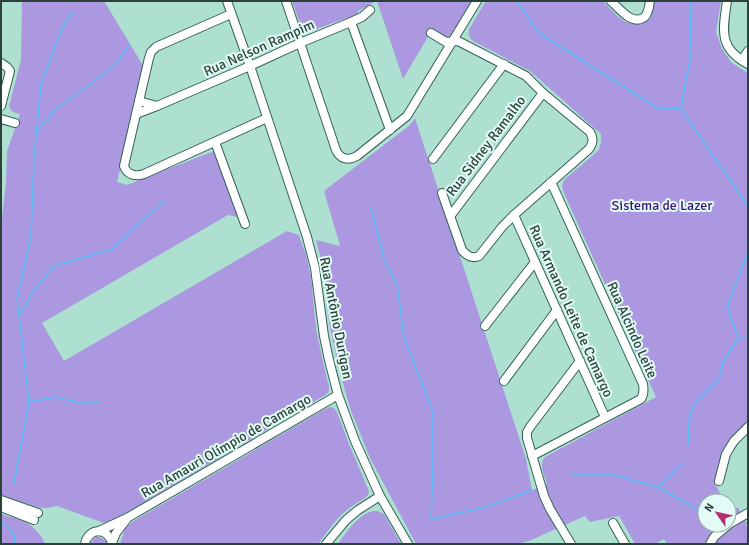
<svg xmlns="http://www.w3.org/2000/svg" width="749" height="545" font-family="Signika,sans-serif">
<style>
.green{fill:#ab98e1}
.lines{fill:none;stroke-linecap:round;stroke-linejoin:round}
.stream{stroke:#56bff8;stroke-width:1.5}
.minor-casing{stroke:#336156;stroke-width:10}
.minor{stroke:#fff;stroke-width:8}
.labels{text-anchor:middle;dominant-baseline:central;stroke-width:4;stroke-linejoin:round;paint-order:stroke}
.street-label{font-size:14px;fill:#2d413b;stroke:#e2fbf4}
.park-label{font-size:14px;fill:#3c1374;stroke:#e2fbf4}
</style>
<rect width="100%" height="100%" fill="#aee0d2"/>
<g class="green">
<path d="M22,1H104L144,67L117,182L127,185L209,153L213,152L216,155L238,217L228,215L42,323L64,361L287,231L299,235L306,255L311,277L316,328L323,362L329,387V391L327,394L114,520L104,523L57,506L48,508H40L1,495V226L6,184L7,151L20,114C14,113 11,112 9,106L21,60Z"/>
<polygon points="292,1 376,1 358,11 358,15 335,22 312,31 308,32 305,31 301,26"/>
<path d="M377,1H471L450,36C444,39 437,33 432,30L403,79Z"/>
<path d="M486,1H603C618,16 628,33 651,18L654,1H721L716,32L722,49L732,63L748,73V422L737,433L716,478L715,484L724,501H705V525H729V506L731,508H738L747,523L746,525L748,529V544H667L664,539L655,544H635L619,516L590,522L585,516L529,541L517,544H416L370,458L350,408L341,376L330,328L322,263L316,240L340,246L324,191L410,125L415,118L526,459L532,490L547,484C545,475 538,465 545,457L656,397L563,191L562,186L564,180L599,150L601,141V134L530,71L473,41C469,37 468,35 469,29Z"/>
<path d="M330,407L334,408L337,412L349,444L369,491C368,499 360,500 354,505C339,514 329,530 318,544H120L125,529L132,522L325,409Z"/>
<path d="M373,511H377L384,514L401,544H338C347,532 357,515 373,511Z"/>
<path d="M1,514C21,520 36,523 45,544H1Z"/>
<path d="M96,537C102,537 105,539 107,544H91L93,539Z"/>
</g>
<g class="lines">
<g class="stream">
<polyline points="517,1 539,33 640,97 658,108 681,109 748,206"/>
<polyline points="681,108 691,53 690,1"/>
<polyline points="36,132 57,108 88,86 115,65 129,46"/>
<polyline points="371,208 384,259 397,284 404,337 433,412 433,465 431,519 487,507 532,490"/>
<polyline points="20,315 33,292 54,266 112,249 135,227 165,201"/>
<polyline points="738,338 748,337"/>
<polyline points="29,402 55,397 77,402 101,402"/>
<polyline points="689,445 688,423 694,404 719,379 723,362 738,338 727,307 748,252"/>
<polyline points="571,475 614,475 658,487 693,507 705,521"/>
<polyline points="14,483 29,402 17,299 31,236 34,159 41,84 62,28 72,12"/>
<polyline points="658,487 681,465"/>
<polyline points="1,522 14,534 15,544"/>
</g>
<g class="minor-casing">
<g id="minor">
<polyline points="227,1 250,66 307,237 315,268 324,336 329,360 338,395 355,441 380,496 408,544"/>
<path d="M286,1L336,150C340,159 348,161 357,156L407,116L477,1"/>
<path d="M611,1C619,8 631,25 643,18C645,17 646,16 647,13C649,10 649,5 650,1"/>
<path d="M727,1C723,30 718,48 748,64"/>
<path d="M231,14L156,47L151,52L149,58L124,166C127,175 136,177 144,174L267,118"/>
<polyline points="351,22 390,130"/>
<path d="M431,33L446,42L458,41L526,76L543,93L590,132C594,139 593,143 589,149L514,215L502,227L479,256C472,259 467,256 462,250L442,193"/>
<polyline points="742,60 748,51"/>
<polyline points="1,63 7,67 10,71 1,106"/>
<polyline points="157,106 250,66 300,43 351,22 362,17 370,10"/>
<polyline points="136,114 157,106 139,101"/>
<polyline points="1,119 15,123"/>
<polyline points="215,142 245,224"/>
<polyline points="433,159 504,64"/>
<polyline points="451,215 543,93"/>
<polyline points="514,215 605,417"/>
<polyline points="485,326 535,262"/>
<polyline points="504,381 557,310"/>
<path d="M532,456L641,399C644,394 644,390 643,384L551,182"/>
<polyline points="719,481 726,454 734,441 748,427"/>
<polyline points="1,500 38,513"/>
<polyline points="1,507 34,520"/>
<polyline points="613,523 625,544"/>
<polyline points="729,524 748,513"/>
<polyline points="99,531 127,518 338,395"/>
<polyline points="112,543 116,533 126,520"/>
<path d="M85,544C88,527 109,527 112,544"/>
<polyline points="326,544 346,520 358,510 380,496"/>
<polyline points="571,544 550,509 544,496 527,438 527,432 530,427 580,361"/>
<polyline points="710,544 714,537 728,525"/>
</g>
</g>
<use href="#minor" class="minor"/>
</g>
<g class="labels">
<g class="street-label">
<text transform="translate(259 48) rotate(-24)">Rua Nelson Rampim</text>
<text transform="translate(486 146) rotate(-53)">Rua Sidney Ramalho</text>
<text transform="translate(571 311) rotate(66)">Rua Armando Leite de Camargo</text>
<text transform="translate(336 318) rotate(79)">Rua Antônio Durigan</text>
<text transform="translate(632 330) rotate(66)">Rua Alcindo Leite</text>
<text transform="translate(226 446) rotate(-30)">Rua Amauri Olímpio de Camargo</text>
</g>
<g class="park-label">
<text x="662" y="205">Sistema de Lazer</text>
</g>
</g>
<rect width="749" height="545" fill="none" stroke="#2d413b" stroke-width="4"/>
<g transform="translate(717 513) rotate(304)"><circle r="19" fill="#e2fbf4" stroke="#9ab1aa"/>
<path d="M0-3L7 15L0 10L-7 15Z" fill="#b42d6f"/>
<text y="-6" font-size="11" font-weight="bold" text-anchor="middle" fill="#2d413b">N</text>
</g>
</svg>
